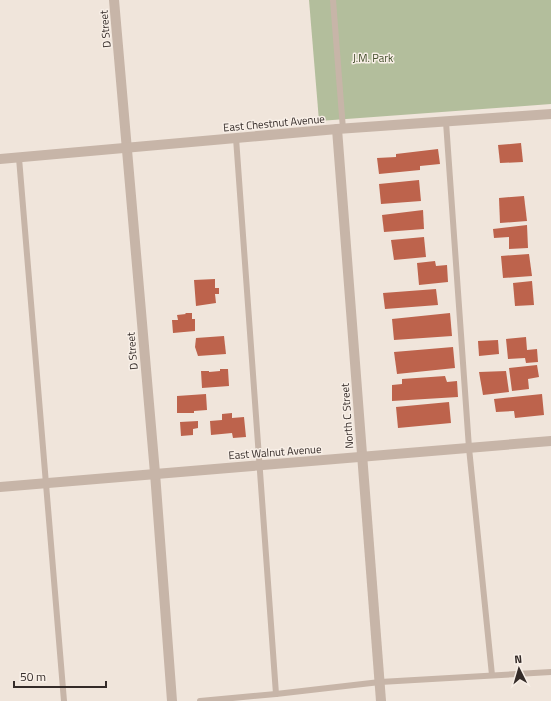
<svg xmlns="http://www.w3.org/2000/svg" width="551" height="701" font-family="'Titillium Web',sans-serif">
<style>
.green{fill:#b3be9c}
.building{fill:#bd634c}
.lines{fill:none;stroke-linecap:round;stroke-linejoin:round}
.service{stroke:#c7b5a8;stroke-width:6}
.minor{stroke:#c7b5a8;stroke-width:10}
.labels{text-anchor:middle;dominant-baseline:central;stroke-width:3;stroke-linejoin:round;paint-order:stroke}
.street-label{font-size:11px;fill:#342b28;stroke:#f8efe7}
.park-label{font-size:11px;fill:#45502d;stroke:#f8efe7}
</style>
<rect width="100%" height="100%" fill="#f0e5db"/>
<polygon class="green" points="309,0 551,0 551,104 319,121"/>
<g class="building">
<polygon points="521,143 523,162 500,163 498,145"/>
<polygon points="438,149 440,164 420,166 420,170 379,174 377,158 396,157 396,154"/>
<polygon points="419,180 421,201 381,204 379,184"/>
<polygon points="524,196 527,221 500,223 499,198"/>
<polygon points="423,210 424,229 384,232 382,215"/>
<polygon points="527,225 528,248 509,249 509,237 494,238 493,229"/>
<polygon points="424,237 426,257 394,260 391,240"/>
<polygon points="529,254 532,276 503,278 501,256"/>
<polygon points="435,261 436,266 447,265 448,282 419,285 417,263"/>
<polygon points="215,279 215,288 219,288 219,294 215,294 216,303 196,306 194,280"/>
<polygon points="532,281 534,305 515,306 513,283"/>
<polygon points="436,289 438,305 385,309 383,293"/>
<polygon points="185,313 192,313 192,319 195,319 195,331 173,333 172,320 178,320 177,315 186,314"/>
<polygon points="450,313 452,336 394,340 392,319"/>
<polygon points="224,336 226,354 198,356 195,347 196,338"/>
<polygon points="526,337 527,350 537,349 538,362 526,363 525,358 508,359 506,339"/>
<polygon points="498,340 499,354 479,356 478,341"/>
<polygon points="453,347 455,368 397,374 394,352"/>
<polygon points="537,365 539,377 528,379 529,389 512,391 509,368"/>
<polygon points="220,369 228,369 229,386 202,388 201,371 209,371 209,372 220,371"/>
<polygon points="506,371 509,392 483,395 479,372"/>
<polygon points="445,376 447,382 457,381 458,397 392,401 392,385 402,384 402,379"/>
<polygon points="206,394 207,410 194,411 194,413 177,413 177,396"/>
<polygon points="542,394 544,415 515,418 514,411 496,412 494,399"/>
<polygon points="449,402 451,423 398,428 396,407"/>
<polygon points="232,413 232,418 244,417 246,437 233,438 232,433 211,435 210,421 222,420 222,414"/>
<polygon points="198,421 198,428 193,429 193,435 181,436 180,422"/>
</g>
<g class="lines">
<g class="service">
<polyline points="333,0 343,129"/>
<polyline points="446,122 469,448 492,675"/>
<polyline points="236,138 276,694"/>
<polyline points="19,158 64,701"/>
<polyline points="200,701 276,694 380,682 551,672"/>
</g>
<g class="minor">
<polyline points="114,0 155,473 172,701"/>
<polyline points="337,129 381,701"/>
<polyline points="0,159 337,129 551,114"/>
<polyline points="0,487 551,441"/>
</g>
</g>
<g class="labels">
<g class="street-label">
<text transform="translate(105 29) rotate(-95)">D Street</text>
<text transform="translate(274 123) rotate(-5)">East Chestnut Avenue</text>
<text transform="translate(132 351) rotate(-95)">D Street</text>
<text transform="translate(347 416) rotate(-94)">North C Street</text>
<text transform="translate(275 452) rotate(-4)">East Walnut Avenue</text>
</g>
<g class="park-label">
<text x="373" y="58">J.M. Park</text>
</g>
</g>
<g transform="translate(519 669) rotate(355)" stroke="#f8efe7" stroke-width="3" paint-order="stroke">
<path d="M0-3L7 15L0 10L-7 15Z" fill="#342b28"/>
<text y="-6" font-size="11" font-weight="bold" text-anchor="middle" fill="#342b28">N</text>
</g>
<path d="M14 681v6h92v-6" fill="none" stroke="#342b28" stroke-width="2"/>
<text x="20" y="681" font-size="12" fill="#342b28" stroke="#f8efe7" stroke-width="3" paint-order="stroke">50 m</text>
</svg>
